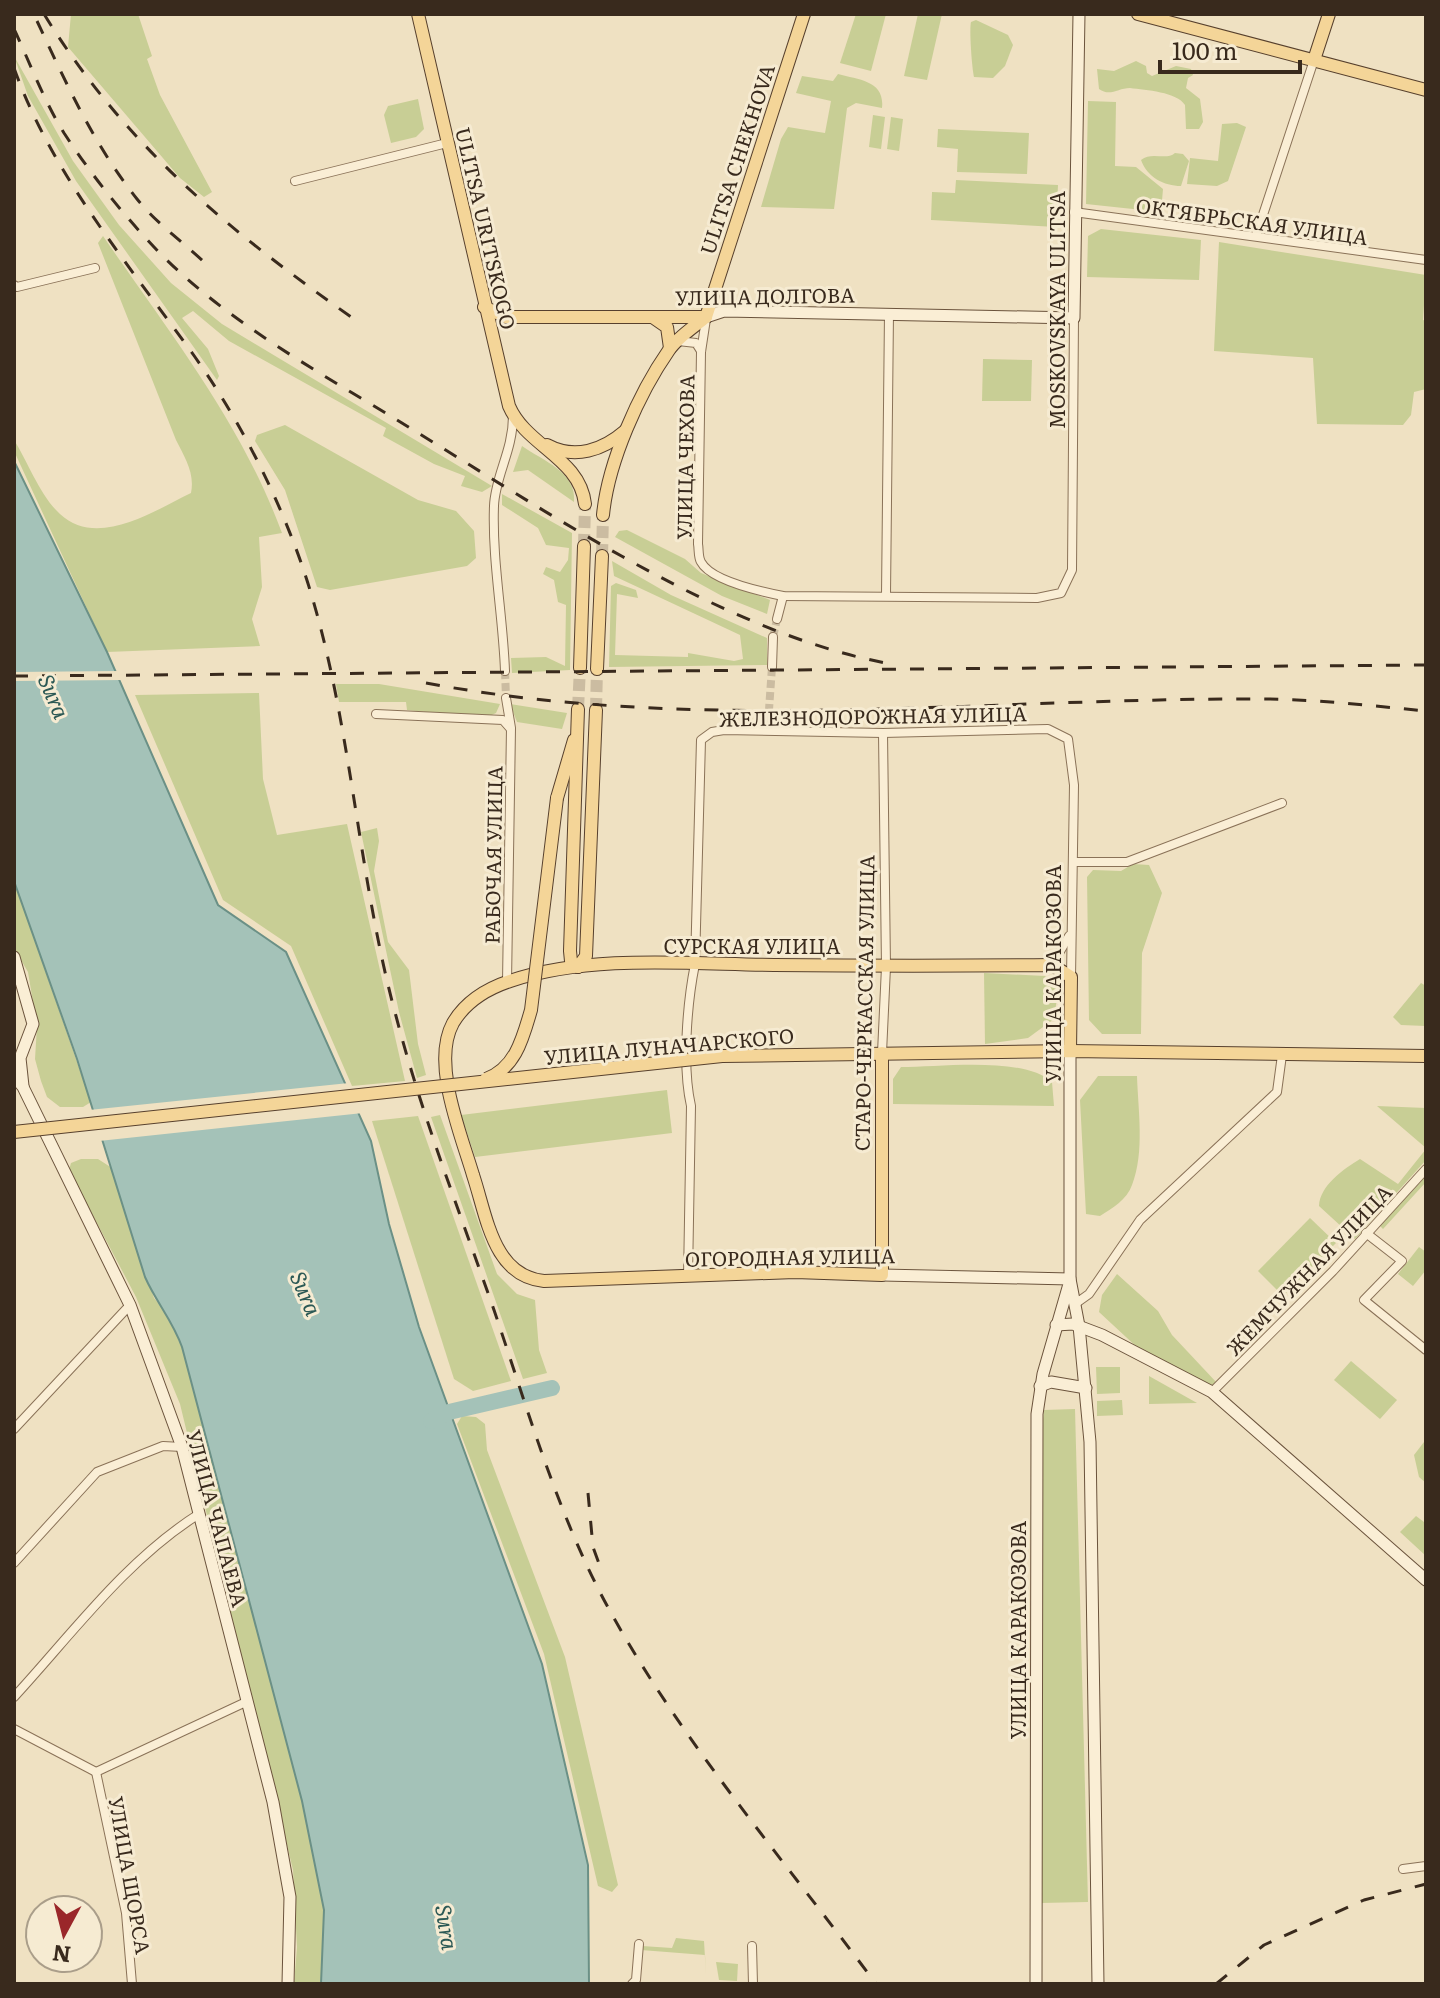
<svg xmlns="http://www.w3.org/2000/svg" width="1440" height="1998" font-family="Literata,serif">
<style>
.green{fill:#c8ce95}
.water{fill:#a4c2b8;stroke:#6b9086;stroke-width:2}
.pier{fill:#efe1c2}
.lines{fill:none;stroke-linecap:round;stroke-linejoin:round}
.river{stroke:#a4c2b8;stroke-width:16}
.street-tunnel{stroke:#cbbca1;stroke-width:8;stroke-dasharray:8 4;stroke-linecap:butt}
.primary-tunnel{stroke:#cbbca1;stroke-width:12;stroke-dasharray:12 6;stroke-linecap:butt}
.street-casing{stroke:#8a7258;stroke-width:10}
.secondary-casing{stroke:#6b533c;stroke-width:13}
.primary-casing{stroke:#57402d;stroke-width:14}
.street{stroke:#faeed5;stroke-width:8}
.secondary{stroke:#faeed5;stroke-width:11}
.primary{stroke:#f4d598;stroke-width:12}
.rail{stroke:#392a1d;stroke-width:3;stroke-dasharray:14 14;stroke-linecap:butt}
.primary-bridge-casing{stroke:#57402d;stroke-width:14;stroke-linecap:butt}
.primary-bridge{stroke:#f4d598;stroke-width:12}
.labels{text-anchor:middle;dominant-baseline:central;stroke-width:6;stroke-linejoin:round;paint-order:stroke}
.street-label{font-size:20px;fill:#392a1d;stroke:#f6ebd2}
.water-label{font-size:22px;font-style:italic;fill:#2c5955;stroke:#f6ebd2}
</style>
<rect width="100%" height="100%" fill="#efe1c2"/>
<g class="green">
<polygon points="71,14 138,14 152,56 147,59 160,95 212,192 204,197 180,178 68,47"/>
<polygon points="856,14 886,14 871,71 840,63"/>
<polygon points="918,14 942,14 927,80 904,76"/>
<path d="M976,20L1008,35L1013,45L1005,66L993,78L974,77C972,69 969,30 971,22Z"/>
<polygon points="14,56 73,161 119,225 171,283 222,324 492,486 482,492 461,486 465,476 434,464 383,436 386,428 229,341 193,311 182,318 208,349 219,376 217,380 76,181 28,96"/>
<path d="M1136,61L1146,66L1147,73L1152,76L1176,66L1191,69L1193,75L1188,78L1186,88L1200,99L1203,122L1199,129H1186L1185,105C1177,92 1146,90 1130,88C1118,88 1110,97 1099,89L1097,69L1114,71Z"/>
<path d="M838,74C860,80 885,81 882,108L856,103L847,108L834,209L761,207L781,139L788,127L825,133L831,101L796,93L802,76L833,81Z"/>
<polygon points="418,99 424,129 416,137 391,143 384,115 388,106"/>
<polygon points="1088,101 1116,102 1115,166 1136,167 1163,189 1161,212 1086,204"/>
<polygon points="873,115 885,117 881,149 869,147"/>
<polygon points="891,117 903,119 899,151 887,149"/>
<polygon points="1237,123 1246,127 1228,181 1217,186 1187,184 1190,158 1218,161 1222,124"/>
<polygon points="938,129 1029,133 1027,174 957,172 958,149 937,147"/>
<path d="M1175,153L1183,154L1189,161L1181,186C1164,186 1147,177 1141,160C1152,151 1166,161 1175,153Z"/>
<polygon points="956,180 1058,185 1056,227 931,220 932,192 955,193"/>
<polygon points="1101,229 1201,240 1199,280 1087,277 1088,236"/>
<path d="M103,236C170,334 240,420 282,533L259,537L262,587L252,619L260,646L107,652L14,451V440C28,462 40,496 60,514C97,549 154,511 191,493C195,473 185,458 176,440L98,243Z"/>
<polygon points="1219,242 1426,275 1423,320 1426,321 1426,389 1414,392 1411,415 1403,425 1317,424 1313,358 1214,351"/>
<polygon points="983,359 1032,360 1031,401 982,401"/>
<polygon points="285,425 418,500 456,511 474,531 476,558 467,566 330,590 317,587 285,490 255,441 257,435"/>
<path d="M522,446C543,461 577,472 574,502L528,470L513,472Z"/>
<polygon points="502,494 572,533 570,670 512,673 511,658 546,657 565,666 566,605 558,602 554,580 543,574 546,567 560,572 568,560 569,548 546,545 538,528 502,505"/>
<polygon points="627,530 685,559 701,573 770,600 767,614 722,596 615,537 619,531"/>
<polygon points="612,561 671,595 767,638 767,665 609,667 611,586 616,583 636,590 638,598 617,594 615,655 688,657 688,653 734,661 743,659 740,635 614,576"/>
<polygon points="336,684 379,684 500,704 496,713 485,718 407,710 406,702 339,702"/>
<polygon points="259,693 263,779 277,835 347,824 405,1081 352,1086 291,946 223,900 135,695"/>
<polygon points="510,704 567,713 562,729 517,722"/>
<polygon points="377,828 379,841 374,871 388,942 409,970 418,1044 426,1075 417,1078 399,1012 361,832"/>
<polygon points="1133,864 1149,865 1162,893 1142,953 1141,1034 1102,1034 1089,1020 1087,877 1093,870 1121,871"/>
<polygon points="14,881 91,1102 83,1107 60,1107 47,1097 41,1081 35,1059 37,1026 28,972 14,948"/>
<polygon points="984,973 1045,976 1058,991 1054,1019 1028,1038 985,1044"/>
<polygon points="1421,983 1426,986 1426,1026 1401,1025 1393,1017"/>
<path d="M901,1067C941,1067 1023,1056 1052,1082L1054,1106L893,1104V1079Z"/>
<path d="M1098,1076H1137C1138,1110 1145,1152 1132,1185C1127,1200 1112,1208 1100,1216L1086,1214L1080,1100Z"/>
<polygon points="667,1090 672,1133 475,1157 461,1115"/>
<polygon points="1377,1106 1426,1108 1426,1148"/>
<polygon points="440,1115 497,1274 517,1294 535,1300 539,1350 547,1373 523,1379 431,1117"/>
<polygon points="418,1116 511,1381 473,1391 454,1379 372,1121"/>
<path d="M1426,1149V1160L1355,1239L1319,1206C1320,1185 1344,1169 1360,1159L1398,1184Z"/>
<polygon points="81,1159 98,1159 112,1168 154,1298 172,1319 182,1347 302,1801 324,1910 321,1984 294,1984 297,1947 293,1870 180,1404 136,1297 69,1170 71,1163"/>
<polygon points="1426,1174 1426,1182 1383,1229 1379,1225"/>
<polygon points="1310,1218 1336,1243 1283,1296 1258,1271"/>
<polygon points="1419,1247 1426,1252 1426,1270 1413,1286 1398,1274"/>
<polygon points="1117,1274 1158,1311 1172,1335 1217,1383 1210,1388 1140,1350 1099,1312 1102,1295"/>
<polygon points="1351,1361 1397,1400 1380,1419 1334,1380"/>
<polygon points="1096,1367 1120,1367 1120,1393 1097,1394"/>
<polygon points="1149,1376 1197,1403 1149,1404"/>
<polygon points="1122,1400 1123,1415 1097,1416 1097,1401"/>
<polygon points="1075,1409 1088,1902 1041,1903 1039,1457 1044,1410"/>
<polygon points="462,1416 476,1417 485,1424 487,1450 565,1657 618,1885 612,1892 598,1886 544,1654 457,1424"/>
<polygon points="1424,1442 1426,1443 1426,1483 1419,1477 1414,1455"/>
<polygon points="1416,1516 1424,1522 1426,1520 1426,1556 1400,1532"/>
<polygon points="676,1938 704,1941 706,1975 705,1955 641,1950 642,1946 672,1948"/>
<polygon points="716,1962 738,1964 737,1981 719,1980"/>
</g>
<path class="water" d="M14,461L107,652L218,905L286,952L371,1141L389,1224L419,1327L542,1664L588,1865L589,1984H321L324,1910L302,1801L182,1347C173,1321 156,1302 145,1277L77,1059L14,881Z"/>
<g class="pier">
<polygon points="119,671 124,680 14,681 14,672"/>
<polygon points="349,1083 363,1113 99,1141 89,1110"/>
</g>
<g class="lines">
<polyline class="river" points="431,1421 449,1412 552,1388"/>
<g class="street-tunnel">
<polyline points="773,637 777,619"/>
<polyline points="505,671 506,698"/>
<polyline points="768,724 772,667"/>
</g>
<g class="primary-tunnel">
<polyline points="584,546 585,504"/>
<polyline points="602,556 603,515"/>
<polyline points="578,709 580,668"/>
<polyline points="596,710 597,669"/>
</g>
<g class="street-casing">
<g id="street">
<polyline points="295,181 447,143"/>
<polyline points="1074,212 1426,260"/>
<polyline points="1256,236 1314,60"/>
<polyline points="14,285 17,287 95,268"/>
<path d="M706,319L701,352L698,544C699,549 698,557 701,562C711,581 763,592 783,596L1037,598L1061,593L1072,570L1074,318"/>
<polyline points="678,341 696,343 701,351"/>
<polyline points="886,595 889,313"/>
<polyline points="777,619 783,596"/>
<polyline points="772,667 773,637"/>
<path d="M505,671C503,616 492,561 494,506C495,476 513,451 513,416"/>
<polyline points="506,698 511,728 507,982"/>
<polyline points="376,714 503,720 510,728"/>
<polyline points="1073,862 1127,862 1282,803"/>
<polyline points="1052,965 1069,936"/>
<polyline points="882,1053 886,967 883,733"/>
<polyline points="1366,1233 1402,1261 1364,1300 1426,1350"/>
<path d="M688,1277L691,1106C682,1066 687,1004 695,964L701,740L712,732L724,730L883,733L1048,729L1068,739L1074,785L1071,977"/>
<polyline points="1075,1304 1089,1294 1140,1220 1277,1092 1282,1055"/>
<polyline points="1212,1392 1333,1271 1426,1169"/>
<polyline points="14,1429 130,1305"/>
<polyline points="14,1563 97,1472 163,1446 182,1447"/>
<path d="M14,1697C72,1634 126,1560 199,1514"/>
<polyline points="14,1729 96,1772"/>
<polyline points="96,1772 126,1913 132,1984"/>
<polyline points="96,1772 248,1701"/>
<polyline points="1403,1869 1426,1866"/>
<polyline points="752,1946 753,1984"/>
<polyline points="632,1984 636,1980 639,1944"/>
</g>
</g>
<g class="secondary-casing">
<g id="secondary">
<polyline points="706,317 724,311 1074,318 1079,14"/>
<polyline points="14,957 33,1024 20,1058 23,1086"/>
<polyline points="1070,1051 1070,1279 1079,1326 1090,1442 1098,1984"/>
<polyline points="14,1076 23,1087 130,1305 182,1447 273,1802 290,1897 288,1984"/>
<polyline points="882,1275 1070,1279"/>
<polyline points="1056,1325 1073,1324 1102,1335 1212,1392 1426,1580"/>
<polyline points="1040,1386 1051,1382 1086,1388"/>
<polyline points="1036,1984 1037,1414 1043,1374 1069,1284"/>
</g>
</g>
<g class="primary-casing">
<g id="primary">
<path d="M418,14L509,406C526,446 580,458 585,504"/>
<polyline points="1138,14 1426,90"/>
<polyline points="1314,60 1329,14"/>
<polyline points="484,307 506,317 706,317"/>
<polyline points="706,317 804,14"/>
<polyline points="654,318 667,327 670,348"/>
<path d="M547,445C575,460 603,450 625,431"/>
<path d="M603,515C608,462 639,393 669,350C678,337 694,327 706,317"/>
<polyline points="580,668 584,546"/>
<polyline points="597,669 602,556"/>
<polyline points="578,709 570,951 571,961 578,967"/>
<polyline points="557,798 574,740"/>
<polyline points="578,967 586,956 596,710"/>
<path d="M882,1053V1275L795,1272L544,1281C493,1276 487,1217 473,1175C461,1134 431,1063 453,1023C466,1001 486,989 510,981C592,954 688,964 774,965C867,966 959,966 1052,965L1071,977L1070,1051"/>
<polyline points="722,1056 1070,1051 1426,1056"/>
</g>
</g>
<use href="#street" class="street"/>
<use href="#secondary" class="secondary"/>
<use href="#primary" class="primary"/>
<g class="rail">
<path d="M44,14C127,149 233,234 361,324"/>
<path d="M37,21C66,83 94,145 137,199C156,223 183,242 205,263"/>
<path d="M14,29C30,63 44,101 64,133C90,173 121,212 154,247C225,322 323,374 410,428C549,513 725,633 886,663"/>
<path d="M14,68C52,175 130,266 195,357C236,415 270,480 295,546C351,694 354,863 396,1016C422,1116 460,1213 494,1310C527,1407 556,1509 604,1600C678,1738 783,1858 876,1984"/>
<polyline points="14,676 1426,665"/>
<path d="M426,683C704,735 989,697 1269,699C1322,700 1374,706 1426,711"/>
<polyline points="588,1493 593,1547 602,1572"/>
<polyline points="1216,1984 1264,1945 1364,1900 1426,1884"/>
</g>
<g class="primary-bridge-casing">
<g id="primary-bridge">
<path d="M486,1079C516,1068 523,1037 531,1010L557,798"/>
<polyline points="14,1132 722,1056"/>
</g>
</g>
<use href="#primary-bridge" class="primary-bridge"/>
</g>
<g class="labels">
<g class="street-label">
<text transform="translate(736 159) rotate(-72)">ULITSA CHEKHOVA</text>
<text transform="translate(1252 220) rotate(8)">ОКТЯБРЬСКАЯ УЛИЦА</text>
<text transform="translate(487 228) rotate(77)">ULITSA URITSKOGO</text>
<text transform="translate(765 295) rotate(-1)">УЛИЦА ДОЛГОВА</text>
<text transform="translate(1056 310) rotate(-90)">MOSKOVSKAYA ULITSA</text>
<text transform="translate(684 457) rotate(-89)">УЛИЦА ЧЕХОВА</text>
<text transform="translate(873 715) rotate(-1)">ЖЕЛЕЗНОДОРОЖНАЯ УЛИЦА</text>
<text transform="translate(492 855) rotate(-89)">РАБОЧАЯ УЛИЦА</text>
<text x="752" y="945">СУРСКАЯ УЛИЦА</text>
<text transform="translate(1052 974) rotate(-90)">УЛИЦА КАРАКОЗОВА</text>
<text transform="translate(863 1003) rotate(-89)">СТАРО-ЧЕРКАССКАЯ УЛИЦА</text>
<text transform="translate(669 1045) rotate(-5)">УЛИЦА ЛУНАЧАРСКОГО</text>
<text transform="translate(790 1256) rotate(-1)">ОГОРОДНАЯ УЛИЦА</text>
<text transform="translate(1308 1269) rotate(-46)">ЖЕМЧУЖНАЯ УЛИЦА</text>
<text transform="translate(218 1518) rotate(75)">УЛИЦА ЧАПАЕВА</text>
<text transform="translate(1017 1630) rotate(-90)">УЛИЦА КАРАКОЗОВА</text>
<text transform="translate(131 1875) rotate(80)">УЛИЦА ЩОРСА</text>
</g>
<g class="water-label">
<text transform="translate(55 696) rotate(67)">Sura</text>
<text transform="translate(307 1293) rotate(67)">Sura</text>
<text transform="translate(448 1927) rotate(81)">Sura</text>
</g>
</g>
<rect width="1440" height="1998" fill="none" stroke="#392a1d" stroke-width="32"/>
<g transform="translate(64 1934) rotate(187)"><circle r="38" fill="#f6ebd2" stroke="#aa9e8a" stroke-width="2"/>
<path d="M0-6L14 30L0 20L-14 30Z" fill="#9a272a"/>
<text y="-12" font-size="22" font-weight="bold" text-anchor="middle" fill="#392a1d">N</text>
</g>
<path d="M1160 60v12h140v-12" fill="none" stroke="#392a1d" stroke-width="4"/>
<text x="1172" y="60" font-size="24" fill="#392a1d" stroke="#f6ebd2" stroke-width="6" paint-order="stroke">100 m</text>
</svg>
